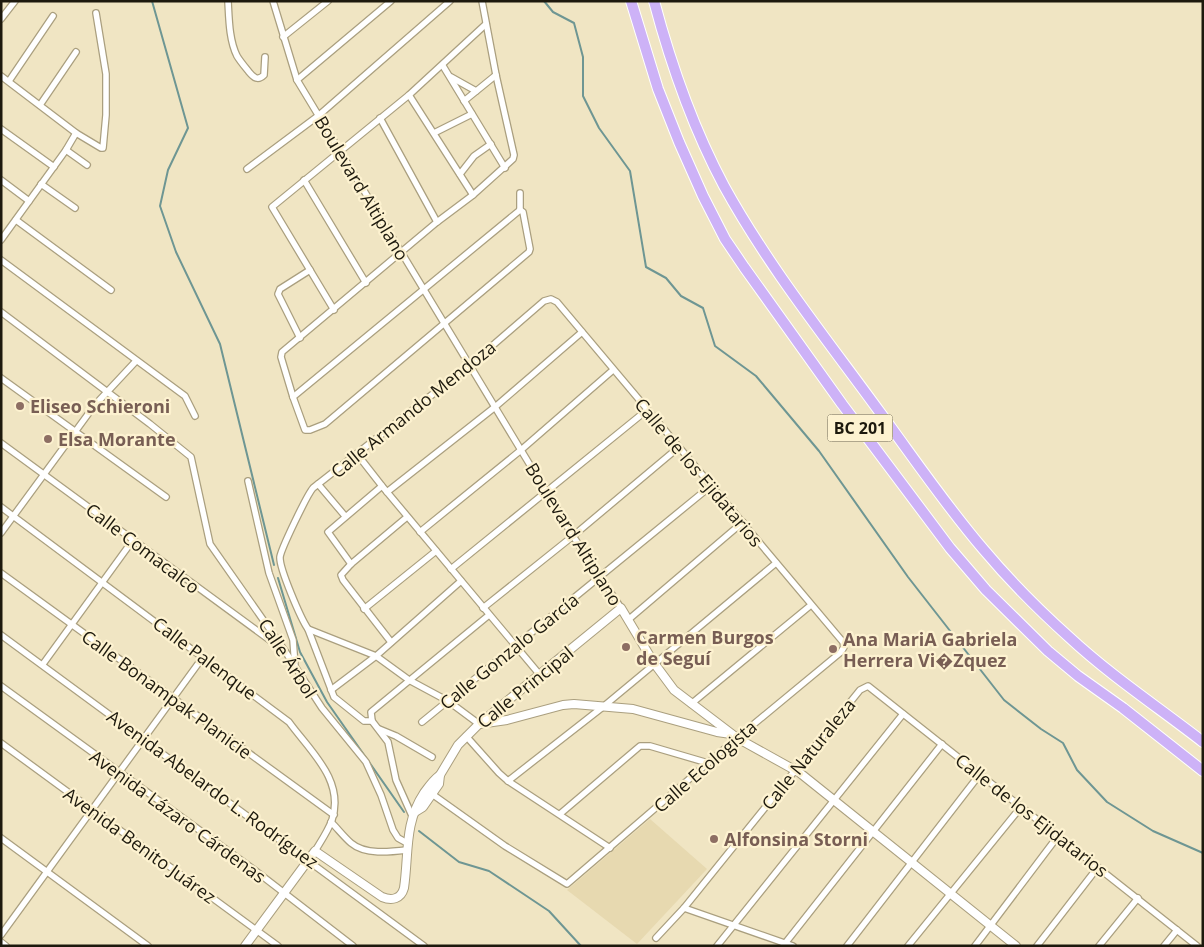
<svg xmlns="http://www.w3.org/2000/svg" width="1204" height="947" font-family="'Open Sans',sans-serif">
<style>
.built{fill:#e7d9b0}
.lines{fill:none;stroke-linecap:round;stroke-linejoin:round}
.stream{stroke:#6e9693;stroke-width:2}
.street-casing{stroke:#aa9f7f;stroke-width:8}
.secondary-casing{stroke:#aa9f7f;stroke-width:10}
.highway-casing{stroke:#fff;stroke-width:12}
.street{stroke:#fff;stroke-width:5.5}
.secondary{stroke:#fff;stroke-width:8}
.highway{stroke:#cdb2f7;stroke-width:10}
.education-dot{fill:#8d6e63;stroke:#fdf2d0;stroke-width:2}
.labels{text-anchor:middle;dominant-baseline:central;stroke-width:4.5;stroke-linejoin:round;paint-order:stroke}
.shield{fill:#fdf2d0;stroke:#605a48;stroke-width:1}
.shield-label{font-size:16px;font-weight:bold;fill:#1d190d}
.street-label{font-size:18px;fill:#1d190d;stroke:#fdf2d0}
.education-label{font-size:18px;font-weight:bold;fill:#785e54;stroke:#fdf2d0;text-anchor:start}
</style>
<rect width="100%" height="100%" fill="#f0e5c3"/>
<polygon class="built" points="650,819 707,869 637,944 567,890"/>
<g class="lines">
<g class="stream">
<polyline points="152,1 188,128 168,170 160,206 176,252 220,344 274,565"/>
<polyline points="544,1 553,12 574,23 583,57 583,96 599,128 630,171 646,267 666,278 681,296 703,308 715,346 756,376 819,451 908,577 1004,700 1041,729 1063,743 1077,770 1107,802 1153,831 1203,853"/>
<polyline points="278,578 300,652 327,702 404,812"/>
<polyline points="419,831 459,862 489,871 549,911 581,946"/>
</g>
<g class="street-casing">
<g id="street">
<path d="M228,1C229,18 229,40 237,56C240,61 245,67 249,72C254,78 258,81 264,75L265,57"/>
<polyline points="273,1 297,80 573,536 621,608"/>
<polyline points="482,1 496,75 514,155 513,159 473,195 437,222 282,352 281,357 293,397 305,430 310,430 325,424 529,252 530,249 523,212 520,210"/>
<polyline points="1,19 15,1"/>
<polyline points="283,37 328,1"/>
<polyline points="443,66 505,168"/>
<polyline points="1,76 76,133 101,148 103,148 106,115 106,74 96,13"/>
<polyline points="451,77 476,91"/>
<polyline points="297,80 391,1"/>
<polyline points="9,81 53,16"/>
<polyline points="409,95 473,195"/>
<polyline points="464,101 496,75"/>
<polyline points="40,105 76,52"/>
<polyline points="380,118 437,222"/>
<polyline points="1,129 54,167"/>
<polyline points="434,133 472,114"/>
<polyline points="66,150 87,165"/>
<polyline points="247,169 318,116 450,1"/>
<polyline points="460,174 474,156 491,144"/>
<polyline points="1,180 29,201"/>
<polyline points="304,180 366,283"/>
<polyline points="41,184 75,208"/>
<polyline points="520,210 520,193"/>
<polyline points="16,220 111,290"/>
<polyline points="1,240 66,150 76,133"/>
<polyline points="1,260 185,396 195,416"/>
<polyline points="334,310 272,207 409,95 486,24"/>
<polyline points="1,312 150,424 191,457 210,544 285,651 322,708 366,762 381,795 393,830 398,838 407,843"/>
<polyline points="300,338 278,294 280,289 310,270"/>
<polyline points="1,378 166,497"/>
<polyline points="293,397 520,210"/>
<polyline points="1,443 282,649"/>
<polyline points="357,454 382,486 540,675"/>
<polyline points="248,481 269,573 293,640 295,666"/>
<polyline points="318,484 345,516"/>
<polyline points="387,492 495,407 582,332"/>
<path d="M1,507L289,722C310,751 345,780 332,820C328,831 321,841 315,851"/>
<polyline points="420,532 521,450 613,370"/>
<polyline points="1,533 94,406 136,361"/>
<polyline points="351,564 328,532 382,486"/>
<polyline points="451,569 647,410"/>
<polyline points="1,573 334,815"/>
<polyline points="483,608 573,536 679,447"/>
<polyline points="364,609 436,551"/>
<polyline points="628,620 743,522"/>
<polyline points="308,629 334,697 364,721 372,721"/>
<polyline points="1,635 424,946"/>
<polyline points="391,642 343,580 341,575 351,564 407,517"/>
<polyline points="43,664 133,540"/>
<polyline points="1,686 253,869 353,946"/>
<polyline points="331,690 376,656 461,581"/>
<polyline points="691,704 811,605"/>
<polyline points="422,722 712,485"/>
<polyline points="379,729 396,736 432,757"/>
<polyline points="466,736 499,773 508,781 610,848"/>
<polyline points="1,743 278,946"/>
<polyline points="508,781 604,706 776,563"/>
<path d="M432,794L505,846L567,884L737,738L841,652L844,647L843,642L557,302L551,299L544,301L470,365L313,488C307,495 281,549 280,557C279,568 301,619 308,629L376,656L409,680L448,701L479,724"/>
<polyline points="560,814 640,746 650,746 708,763"/>
<polyline points="413,818 396,780 388,742 372,721 371,712 489,615"/>
<path d="M331,822C338,829 344,837 351,843C365,855 390,852 407,850"/>
<polyline points="1,838 148,946"/>
<polyline points="684,908 793,946"/>
<polyline points="1,935 203,657"/>
<polyline points="656,938 684,908 860,690 868,686 1197,946"/>
<polyline points="1,942 6,946"/>
<polyline points="717,946 903,714"/>
<polyline points="783,946 942,744"/>
<polyline points="847,946 980,774"/>
<polyline points="908,946 1021,807"/>
<polyline points="975,946 1058,836"/>
<polyline points="1037,946 1098,867"/>
<polyline points="1099,946 1138,898"/>
<polyline points="1164,946 1177,930"/>
</g>
</g>
<g class="secondary-casing">
<g id="secondary">
<polyline points="479,724 507,720 563,705 574,704 633,709 717,732 731,734"/>
<polyline points="415,812 423,807 432,794 439,784 440,775 458,745 479,724 621,608 654,663 674,690 737,738 800,773 1016,946"/>
<path d="M245,946L315,851L382,897C392,901 401,899 404,888C409,854 404,823 424,793C429,786 433,780 440,775"/>
</g>
</g>
<g class="highway-casing">
<g id="highway">
<polyline points="631,1 658,89 679,142 703,196 725,239 744,267 842,404 950,548 986,590 1048,651 1078,676 1123,708 1203,771"/>
<path d="M654,1C671,65 693,128 724,186C768,266 825,337 879,411C913,457 946,506 984,550C1010,581 1039,610 1069,637C1111,676 1158,707 1203,742"/>
</g>
</g>
<use href="#street" class="street"/>
<use href="#secondary" class="secondary"/>
<use href="#highway" class="highway"/>
</g>
<g class="education-dot">
<circle cx="20" cy="406" r="5"/>
<circle cx="48" cy="439" r="5"/>
<circle cx="626" cy="647" r="5"/>
<circle cx="833" cy="649" r="5"/>
<circle cx="714" cy="839" r="5"/>
</g>
<g class="labels">
<rect class="shield" x="827.5" y="414.5" width="65" height="27" rx="4"/>
<g class="shield-label">
<text x="860" y="428">BC 201</text>
</g>
<g class="street-label">
<text transform="translate(362 188) rotate(59)">Boulevard Altiplano</text>
<text transform="translate(413 409) rotate(-39)">Calle Armando Mendoza</text>
<text transform="translate(699 472) rotate(50)">Calle de los Ejidatarios</text>
<text transform="translate(574 534) rotate(58)">Boulevard Altiplano</text>
<text transform="translate(143 548) rotate(37)">Calle Comacalco</text>
<text transform="translate(509 651) rotate(-39)">Calle Gonzalo García</text>
<text transform="translate(205 658) rotate(37)">Calle Palenque</text>
<text transform="translate(288 658) rotate(57)">Calle Árbol</text>
<text transform="translate(525 687) rotate(-39)">Calle Principal</text>
<text transform="translate(167 694) rotate(36)">Calle Bonampak Planicie</text>
<text transform="translate(808 754) rotate(-51)">Calle Naturaleza</text>
<text transform="translate(705 766) rotate(-41)">Calle Ecologista</text>
<text transform="translate(213 789) rotate(36)">Avenida Abelardo L. Rodríguez</text>
<text transform="translate(1032 815) rotate(38)">Calle de los Ejidatarios</text>
<text transform="translate(178 816) rotate(36)">Avenida Lázaro Cárdenas</text>
<text transform="translate(140 845) rotate(36)">Avenida Benito Juárez</text>
</g>
<g class="education-label">
<text x="30" y="406">Eliseo Schieroni</text>
<text x="58" y="439">Elsa Morante</text>
<text x="636" y="637">Carmen Burgos<tspan x="636" dy="21">de Seguí</tspan></text>
<text x="843" y="639">Ana MariA Gabriela<tspan x="843" dy="21">Herrera Vi�Zquez</tspan></text>
<text x="724" y="839">Alfonsina Storni</text>
</g>
</g>
<rect width="1204" height="947" fill="none" stroke="#1d190d" stroke-width="5"/>
</svg>
